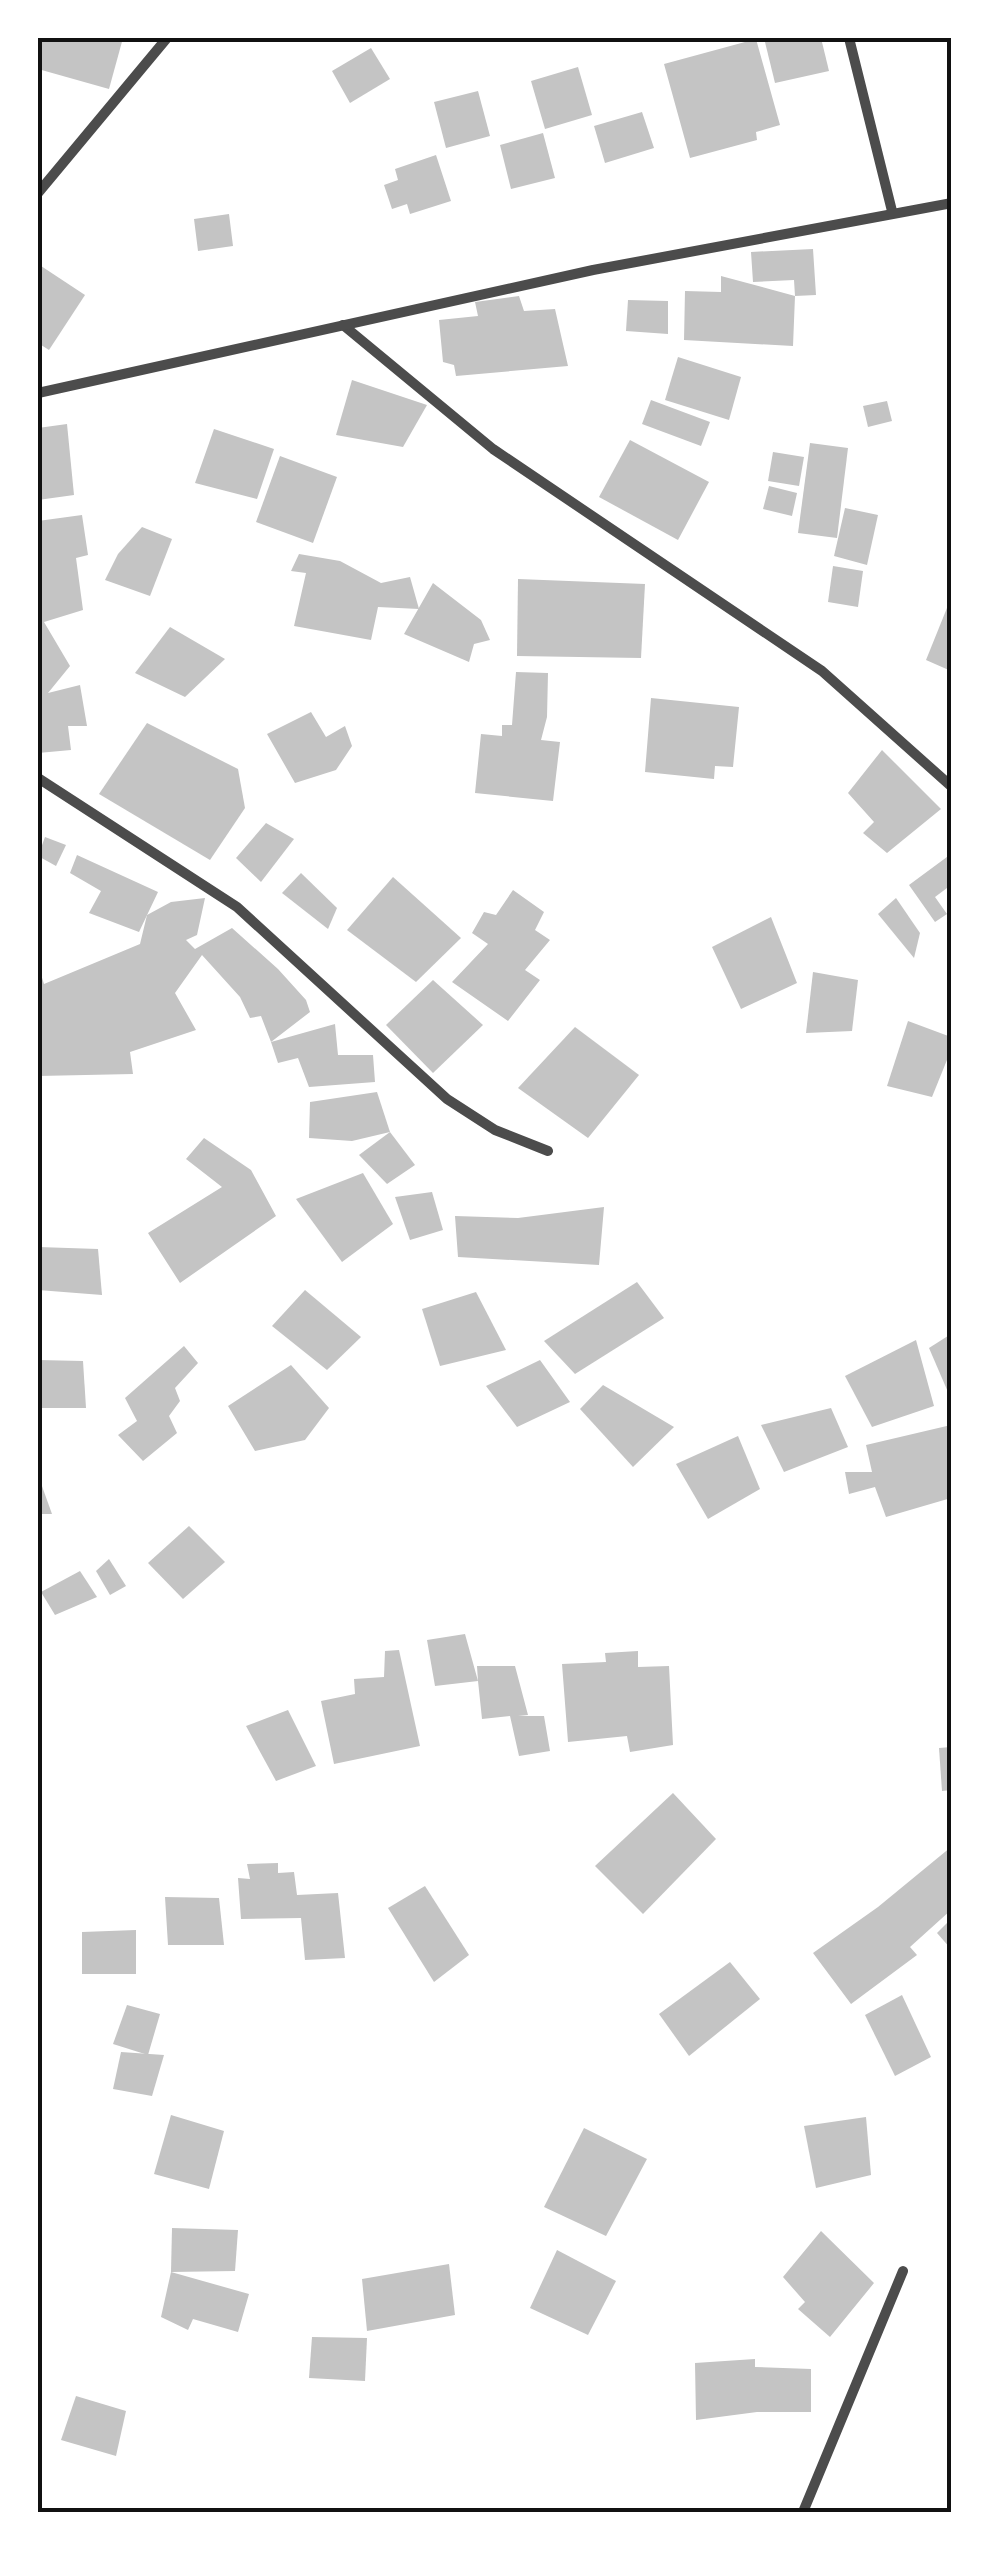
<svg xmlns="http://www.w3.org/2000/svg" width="989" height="2550" font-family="Signika,sans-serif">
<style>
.building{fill:#c4c4c4}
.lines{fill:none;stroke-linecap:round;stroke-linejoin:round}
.minor{stroke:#4c4c4c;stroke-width:10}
.neatline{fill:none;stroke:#111;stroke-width:4}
</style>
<rect width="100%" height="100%" fill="#fff"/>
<g class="building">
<polygon points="38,38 123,38 109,89 38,69"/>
<polygon points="764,38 821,38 829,71 775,83"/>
<polygon points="756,39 780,125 756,132 757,140 690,158 664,64"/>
<polygon points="371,48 390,79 350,103 332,71"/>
<polygon points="578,67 592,115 545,129 531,81"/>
<polygon points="478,91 490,136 446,148 434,102"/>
<polygon points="642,112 654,148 605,163 594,126"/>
<polygon points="543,133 555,178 511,189 500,145"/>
<polygon points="436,155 451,201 410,214 407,204 392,209 384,185 398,180 395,169"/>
<polygon points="229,214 233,246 198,251 194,219"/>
<polygon points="813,249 816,295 795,296 794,280 753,282 751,252"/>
<polygon points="38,264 85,295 49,350 38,343"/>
<polygon points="721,276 795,296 793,346 684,340 685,291 721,292"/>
<polygon points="519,296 524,311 555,309 568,366 456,376 454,365 443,362 439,320 478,316 475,302"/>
<polygon points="628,300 668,301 668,334 626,331"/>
<polygon points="678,357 741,377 729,420 665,400"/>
<polygon points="352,380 427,405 403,447 336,435"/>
<polygon points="651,400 710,422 701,446 642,424"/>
<polygon points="887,401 892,421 868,427 863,406"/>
<polygon points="67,424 74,495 38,500 38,428"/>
<polygon points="214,429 274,449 257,499 195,483"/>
<polygon points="630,440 709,482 678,540 599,497"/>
<polygon points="810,443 848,448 837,538 798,533"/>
<polygon points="773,452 804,457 799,486 768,481"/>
<polygon points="280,456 337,477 313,543 256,522"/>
<polygon points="769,486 797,493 792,516 763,509"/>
<polygon points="845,508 878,515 867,565 834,556"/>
<polygon points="82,515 88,555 76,558 83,610 44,622 70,666 48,693 80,685 87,726 68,726 71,750 38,753 38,521"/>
<polygon points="142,527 172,539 150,596 105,580 118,554"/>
<polygon points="299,554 340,561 381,583 410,577 419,609 378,607 371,640 294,626 306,573 291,571"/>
<polygon points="833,566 863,571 858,607 828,602"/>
<polygon points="518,579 645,584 641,658 517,656"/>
<polygon points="433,583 481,620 490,640 474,644 469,662 404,634"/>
<polygon points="951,598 951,671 926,660"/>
<polygon points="170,627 225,659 185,697 135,673"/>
<polygon points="516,672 548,673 547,717 541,740 560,742 553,801 475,793 481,734 502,736 502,725 512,725"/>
<polygon points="651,698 739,707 733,767 715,766 714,779 645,772"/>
<polygon points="311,712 326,737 345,726 352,746 336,770 295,783 267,734"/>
<polygon points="147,723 238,769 245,808 210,860 99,794"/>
<polygon points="882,750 941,809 887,853 863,833 874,822 848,793"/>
<polygon points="266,823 294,839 261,882 236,858"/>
<polygon points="45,837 66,845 56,866 38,856"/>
<polygon points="951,854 951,885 935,897 947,914 935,922 909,885"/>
<polygon points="77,855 158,892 139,932 89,913 101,891 70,873"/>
<polygon points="301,873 337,908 328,929 282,893"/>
<polygon points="393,877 461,938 416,982 347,930"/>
<polygon points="513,890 544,912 535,930 550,940 525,970 540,980 508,1021 452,982 488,944 472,933 484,912 496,915"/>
<polygon points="205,898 197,935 186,940 195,949 232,928 278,969 306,1000 310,1012 271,1042 261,1016 250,1018 240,997 202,955 175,993 196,1030 130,1052 133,1074 38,1076 38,1022 80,1015 38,1022 38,965 44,984 140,944 147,915 171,902"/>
<polygon points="896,898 920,933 914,958 878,914"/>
<polygon points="771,917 797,983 741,1009 712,947"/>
<polygon points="813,972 858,980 852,1031 806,1033"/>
<polygon points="433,980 483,1025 433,1073 386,1025"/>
<polygon points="908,1021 951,1037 951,1050 932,1097 887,1086"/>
<polygon points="335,1024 338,1055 373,1055 375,1082 309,1087 298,1058 278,1063 271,1042"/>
<polygon points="575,1027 639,1075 588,1138 518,1088"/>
<polygon points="377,1092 390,1132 352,1141 309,1138 310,1102"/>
<polygon points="390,1132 415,1165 387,1184 359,1155"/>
<polygon points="204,1138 251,1170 276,1216 180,1283 148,1233 222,1187 186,1159"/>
<polygon points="363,1173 393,1224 342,1262 296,1199"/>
<polygon points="432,1192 443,1230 410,1240 395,1197"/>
<polygon points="604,1207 599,1265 458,1257 455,1216 518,1218"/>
<polygon points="38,1247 98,1249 102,1295 38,1290"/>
<polygon points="637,1282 664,1318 575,1374 544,1341"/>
<polygon points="305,1290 361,1337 327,1370 272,1326"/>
<polygon points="476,1292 506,1350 440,1366 422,1309"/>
<polygon points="951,1334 951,1399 929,1348"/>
<polygon points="916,1340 934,1406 872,1427 845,1376"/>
<polygon points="184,1346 198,1363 175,1388 180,1401 169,1416 177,1433 143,1461 118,1435 137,1421 125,1398"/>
<polygon points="38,1360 83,1361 86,1408 38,1408"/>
<polygon points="540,1360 570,1402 517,1427 486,1386"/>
<polygon points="291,1365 329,1408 305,1440 255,1451 228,1406"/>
<polygon points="603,1385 674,1427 633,1467 580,1409"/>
<polygon points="831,1408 848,1447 784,1472 761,1425"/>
<polygon points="951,1425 951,1498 886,1517 875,1487 849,1494 845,1472 872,1472 866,1445"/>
<polygon points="738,1436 760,1489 708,1519 676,1464"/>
<polygon points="38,1475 52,1514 38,1514"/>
<polygon points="189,1526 225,1562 183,1599 148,1563"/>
<polygon points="109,1559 126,1586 110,1595 96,1571"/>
<polygon points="80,1571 97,1597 55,1615 41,1592"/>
<polygon points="465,1634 478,1681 477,1666 515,1666 528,1715 518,1716 544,1716 550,1751 519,1756 510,1716 482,1719 478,1681 435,1686 427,1640"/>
<polygon points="399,1650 420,1746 334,1764 321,1701 355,1694 354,1679 384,1677 385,1651"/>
<polygon points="638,1651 638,1667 669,1666 673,1745 630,1752 627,1736 568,1742 562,1664 606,1662 605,1653"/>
<polygon points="288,1710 316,1766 276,1781 246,1726"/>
<polygon points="951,1747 951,1790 942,1791 939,1748"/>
<polygon points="673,1793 716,1839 643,1914 595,1866"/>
<polygon points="951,1847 951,1910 910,1947 917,1955 851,2004 813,1953 878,1907"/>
<polygon points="278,1863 278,1873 294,1872 297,1895 338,1893 345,1958 305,1960 301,1918 241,1919 238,1878 250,1879 247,1864"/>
<polygon points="425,1886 469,1955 434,1982 388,1908"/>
<polygon points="165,1897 219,1898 224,1945 168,1945"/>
<polygon points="951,1919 951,1949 937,1933"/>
<polygon points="136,1930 136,1974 82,1974 82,1932"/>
<polygon points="730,1962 760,1999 689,2056 659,2014"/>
<polygon points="902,1995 931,2057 895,2076 865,2015"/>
<polygon points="127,2005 160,2014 148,2055 113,2044"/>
<polygon points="121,2052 164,2055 152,2096 113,2089"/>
<polygon points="171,2115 224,2131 209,2189 154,2174"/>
<polygon points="866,2117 871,2175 816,2188 804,2126"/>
<polygon points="584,2128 647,2159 606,2236 544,2207"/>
<polygon points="172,2228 238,2230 235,2271 171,2272"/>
<polygon points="821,2231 874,2283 830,2337 798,2309 805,2302 783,2277"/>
<polygon points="557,2250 616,2281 588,2335 530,2308"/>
<polygon points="449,2264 455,2315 367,2331 362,2279"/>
<polygon points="171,2272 249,2294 238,2332 193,2319 188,2330 161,2317"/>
<polygon points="312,2337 367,2338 365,2381 309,2378"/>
<polygon points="755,2359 755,2367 811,2369 811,2412 757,2412 696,2420 695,2363"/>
<polygon points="76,2396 126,2411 116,2456 61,2440"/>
</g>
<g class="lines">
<g class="minor">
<polyline points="849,38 892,211"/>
<polyline points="38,193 167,38"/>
<polyline points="343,325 493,449 822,671 952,787"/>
<polyline points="38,393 593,270 952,203"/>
<polyline points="38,778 237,907 447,1099 495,1130 548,1151"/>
<polyline points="803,2512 903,2271"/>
</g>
</g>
<rect width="989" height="2550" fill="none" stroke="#ffffff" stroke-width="80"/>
<rect x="40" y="40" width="909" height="2470" class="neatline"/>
</svg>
